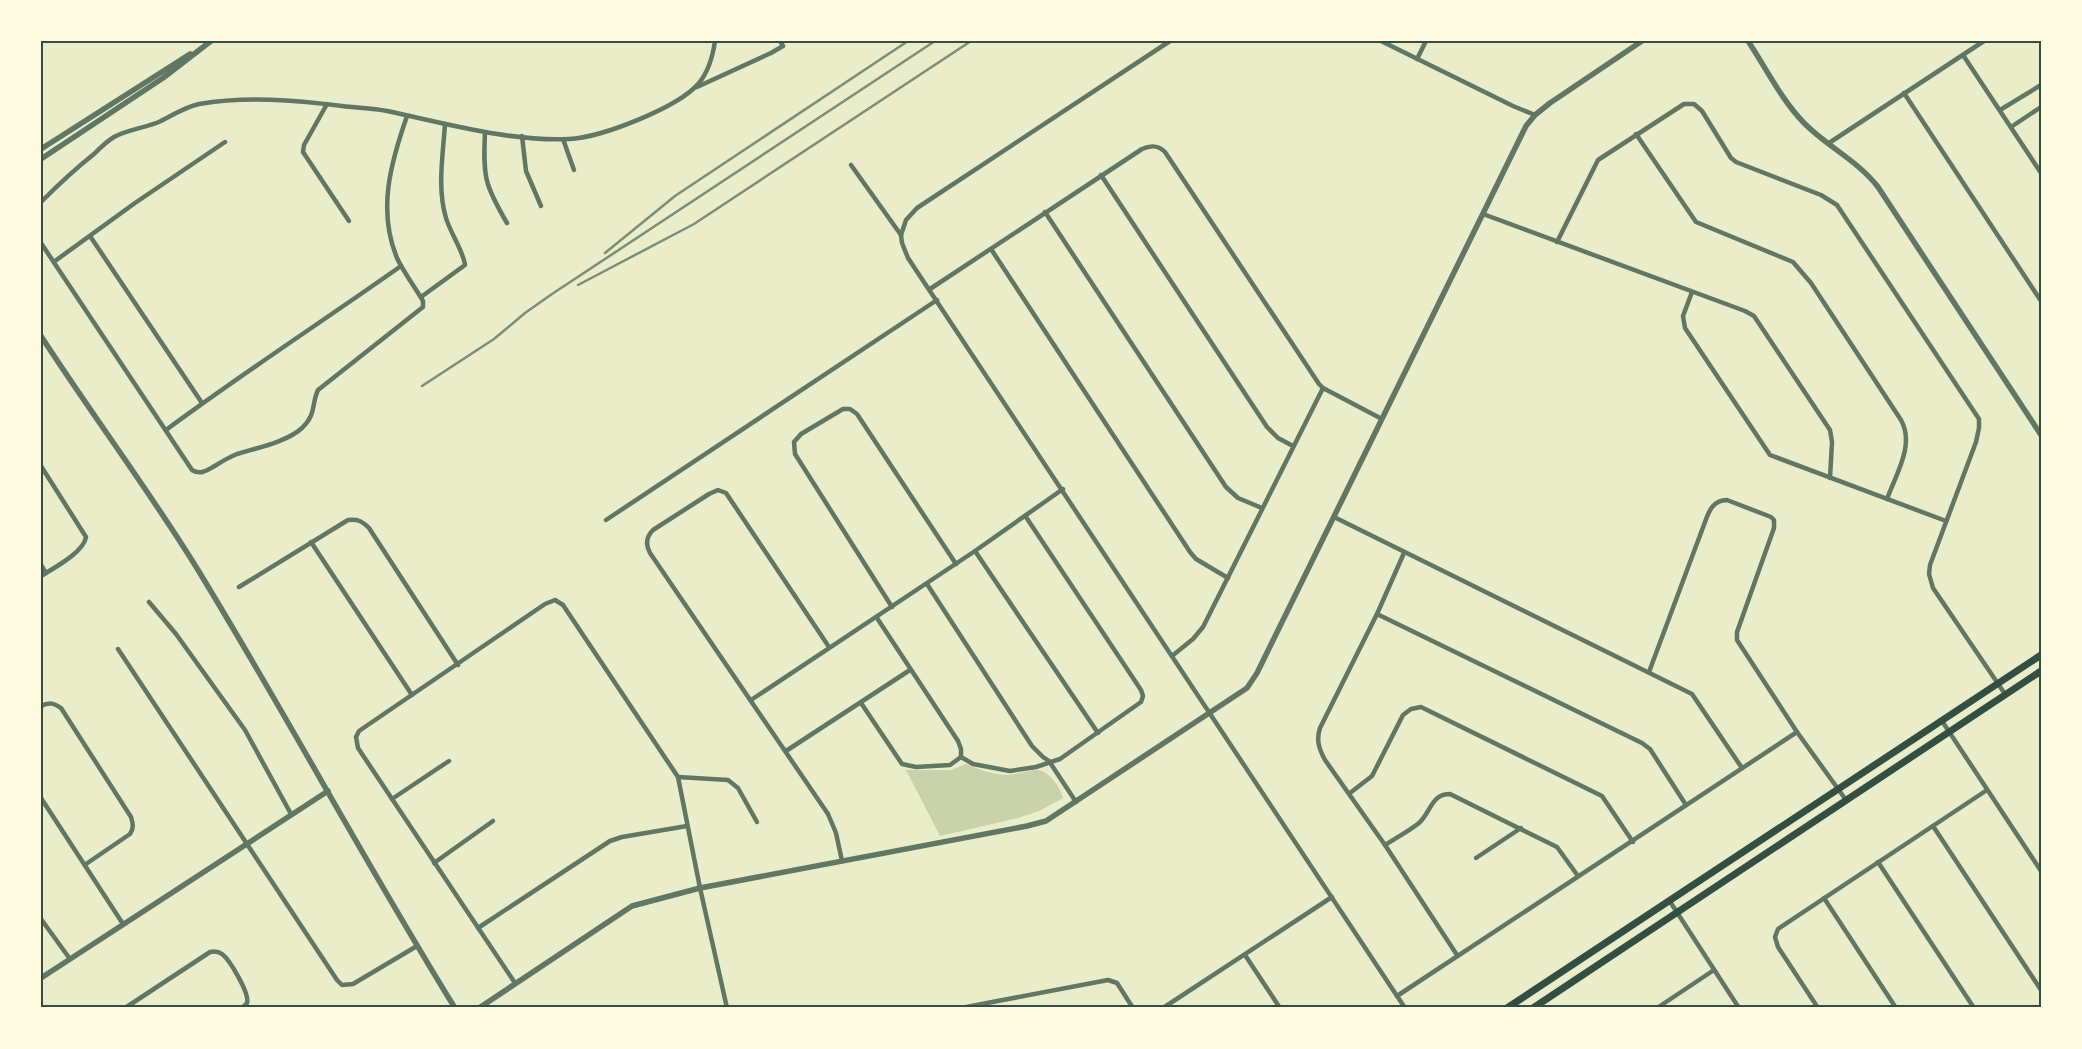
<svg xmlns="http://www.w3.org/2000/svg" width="2082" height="1049" font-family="Quicksand,sans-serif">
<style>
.green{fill:#cad2ad}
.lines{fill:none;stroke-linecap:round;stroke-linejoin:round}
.minor{stroke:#617663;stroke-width:4.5}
.tertiary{stroke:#617663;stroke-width:5.5}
.secondary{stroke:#344e41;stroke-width:7}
.rail{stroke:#7c8e77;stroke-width:2.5}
.neatline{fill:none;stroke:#344e41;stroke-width:2}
</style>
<rect width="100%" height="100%" fill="#e9edc9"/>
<path class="green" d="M966,764C979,769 993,775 1007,775C1017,775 1029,769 1038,770C1050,772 1060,787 1063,798L1039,811L1018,818L940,836L906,770H951Z"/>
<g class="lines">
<g class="minor">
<polyline points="1381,41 1513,106 1535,115"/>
<polyline points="1963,55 2041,173"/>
<polyline points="1417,59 1426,41"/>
<polyline points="697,87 771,53 783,46 780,41"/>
<polyline points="1904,93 2041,301"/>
<polyline points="327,104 304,145 303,152 349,221"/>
<polyline points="2000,110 2041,85"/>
<polyline points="2011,127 2041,107"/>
<path d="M485,132C483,176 484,184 507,223"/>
<path d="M1636,134L1696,222L1793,262L1811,283L1901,420C1915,445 1896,474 1887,499"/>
<polyline points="522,136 526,171 541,206"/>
<polyline points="563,139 574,170"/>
<polyline points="1829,143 1984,41"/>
<polyline points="851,165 901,235 902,243 908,258 1405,1008"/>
<polyline points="1101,175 1267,427 1278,438 1293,446"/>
<path d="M41,202C58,185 75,169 94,154C100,148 107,141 114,137C129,129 146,128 161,121C173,115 185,107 199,104C245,96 295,100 342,106C357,108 372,108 387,111C444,123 511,142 569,139C601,138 679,107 699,83C708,72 713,55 715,41"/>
<polyline points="1045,212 1226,487 1238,498 1262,508"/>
<polyline points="1483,214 1745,311 1754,316 1830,430 1832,442 1830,478"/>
<polyline points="901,235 906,220 917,208 1170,41"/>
<polyline points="90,236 202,403"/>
<polyline points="1557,242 1598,160 1684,104 1694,104 1702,111 1731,158 1736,162 1821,195 1837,205 1979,419 1979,428 1976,442 1930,565 1929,574 1933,588 2005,694"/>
<path d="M41,243L192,470C200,475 206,471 213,467C221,462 229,457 237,454C256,448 287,442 302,428C317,413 311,405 318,390L423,307V301C415,287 404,273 397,258C377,210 391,162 407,116"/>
<polyline points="991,249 1190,552 1196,559 1228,578"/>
<polyline points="55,261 135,203 225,142"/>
<path d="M930,289L1142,149C1151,145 1158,145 1165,152L1319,384L1323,388L1382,419"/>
<polyline points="1692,292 1683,316 1685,328 1770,455 1946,521"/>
<path d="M421,297L465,265C464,253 450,232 446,218C437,188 443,155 445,124"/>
<path d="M166,430C243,373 323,321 401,266"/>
<path d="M41,466L86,537C84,552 54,568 41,576"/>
<polyline points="1334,517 1692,694 1742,768"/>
<polyline points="606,520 937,300"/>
<polyline points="311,542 412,695"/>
<polyline points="975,551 1098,733"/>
<path d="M1404,553L1377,614L1320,728C1316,740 1319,749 1325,760L1385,845L1457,955"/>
<polyline points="41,565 46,573"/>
<polyline points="927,584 1032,746 1043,757 1049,761 1076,802"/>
<path d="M239,587L348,520C358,519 362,521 369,528L458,665"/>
<polyline points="149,602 176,634 245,730 291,814"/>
<polyline points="892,607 795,454 794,442 801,434 843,409 850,409 857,414 956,564"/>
<polyline points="1377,614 1642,743 1650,749 1686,805"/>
<polyline points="877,618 958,741 961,749 961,757"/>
<path d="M829,647L726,493L718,490L709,494L653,530C646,537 645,544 650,553L828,814L836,833L842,861"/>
<polyline points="118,649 337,980 342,985 353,984 417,946"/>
<polyline points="1172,656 1193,639 1203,627 1323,388"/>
<path d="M1649,672L1705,522C1709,511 1713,500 1727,500L1771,517L1774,520V528L1737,632V640L1797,732L1846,800"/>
<polyline points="751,700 975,551 1063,489"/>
<polyline points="861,703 902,764 916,767 950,765 961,757 973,764 1010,771 1036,767 1060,759 1141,702 1143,696 1141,690 1026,517"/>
<path d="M41,706C49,702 54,703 61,708L131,817C133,824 134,828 130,834L86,864"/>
<polyline points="1942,721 2041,871"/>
<polyline points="786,751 910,670"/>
<polyline points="678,777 728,780 738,788 757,822"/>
<polyline points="1350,793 1372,776 1403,715 1411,709 1421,707 1602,796 1633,842"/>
<polyline points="41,798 123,924"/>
<polyline points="392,799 449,761"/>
<polyline points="1933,826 2041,990"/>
<path d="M1385,845C1396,838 1409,831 1419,823C1431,812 1431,794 1450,794L1557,847L1578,876"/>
<polyline points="1476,858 1521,828"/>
<polyline points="1878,862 1974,1008"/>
<polyline points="434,863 493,821"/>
<polyline points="1824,898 1896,1008"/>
<polyline points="1669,900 1739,1008"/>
<polyline points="41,919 70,959"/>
<polyline points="478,928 610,841 622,837 687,826"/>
<polyline points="1245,955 1280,1008"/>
<polyline points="515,983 358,748 356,737 359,731 545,604 555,600 563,605 678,777 700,888 727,1008"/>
<polyline points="1397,996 1797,732"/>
<path d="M125,1008L210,952C215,951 218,951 222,954C230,960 250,994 247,1003L242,1008"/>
<polyline points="961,1008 1108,980 1117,983 1133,1008"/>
<polyline points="1163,1008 1332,897"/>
<polyline points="1657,1008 1714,970"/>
<polyline points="1818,1008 1778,947 1775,937 1778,929 1987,790"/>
</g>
<g class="tertiary">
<path d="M1748,41C1766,68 1782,101 1805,124C1828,147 1858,161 1878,187L2041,435"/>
<polyline points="41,149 190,54"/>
<polyline points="41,159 163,78 211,41"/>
<path d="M41,336C92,415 149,490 198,570C286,714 366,864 455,1008"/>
<polyline points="41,978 328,791"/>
<polyline points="479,1008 632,906 700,888 1027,826 1046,821 1247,688 1257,673 1526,126 1535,115 1550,103 1642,41"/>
</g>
<g class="secondary">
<polyline points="1507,1008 2041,655"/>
<polyline points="1533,1008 2041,671"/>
</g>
<g class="rail">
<polyline points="605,253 675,196 908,41"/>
<polyline points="578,285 694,224 971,41"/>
<polyline points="422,386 494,339 525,313 552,294 935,41"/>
</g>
</g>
<rect width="2082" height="1049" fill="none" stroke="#fefae0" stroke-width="85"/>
<rect x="42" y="42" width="1998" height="964" class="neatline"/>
</svg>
